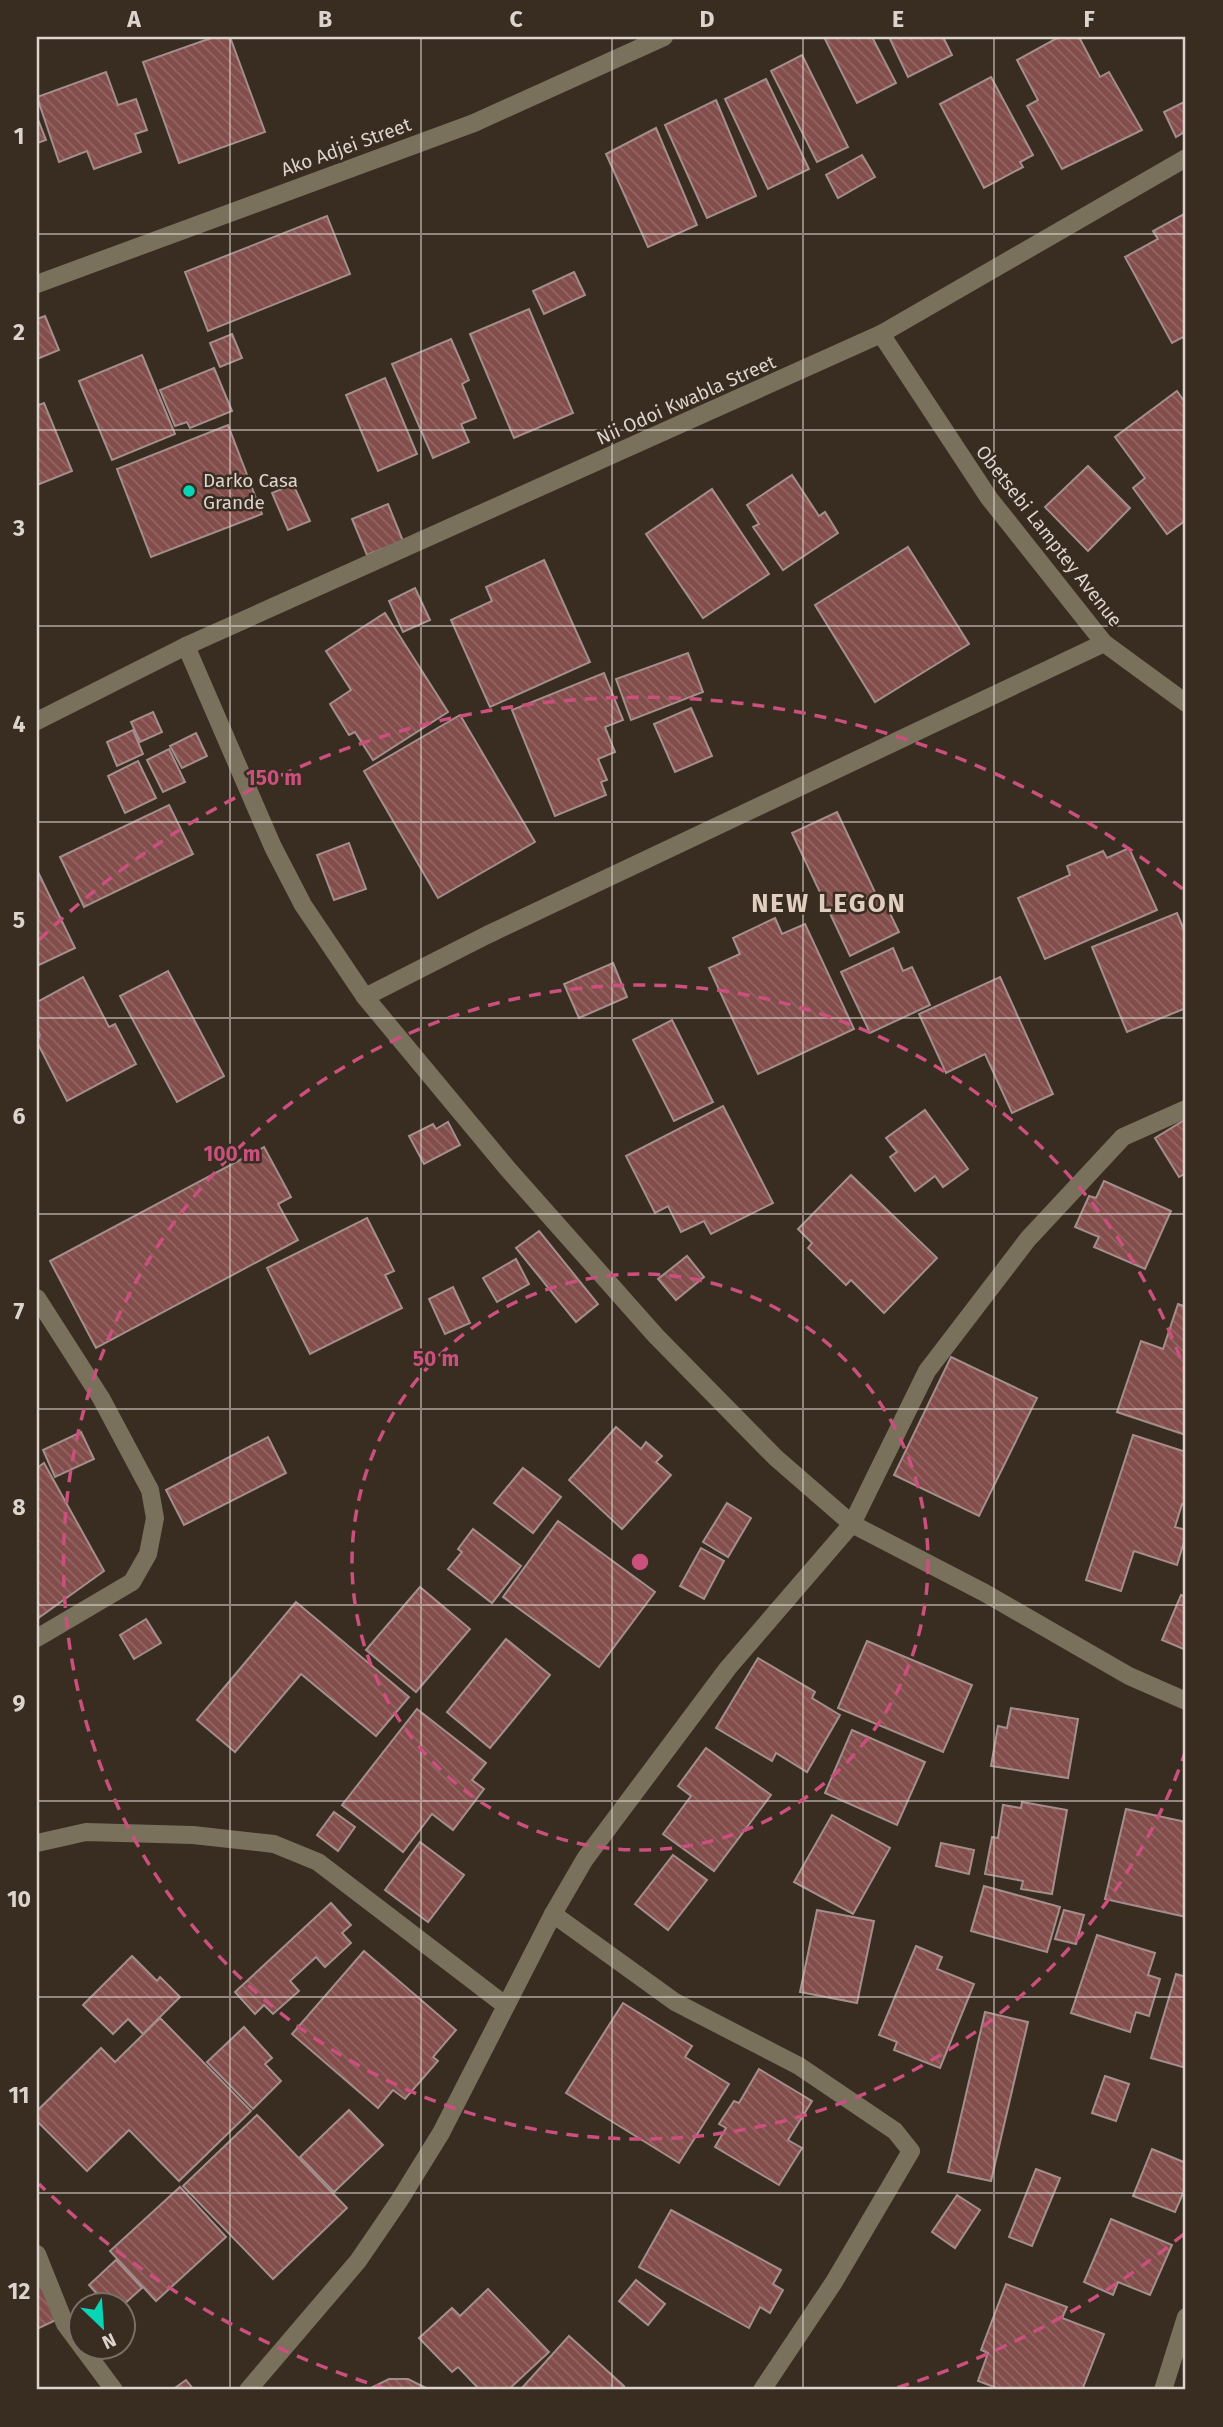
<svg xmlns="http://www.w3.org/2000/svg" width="1223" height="2427" font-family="'Fira Sans',sans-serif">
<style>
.building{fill:url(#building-back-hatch);stroke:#a48e8c;stroke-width:2}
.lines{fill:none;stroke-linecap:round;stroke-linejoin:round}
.minor{stroke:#7a715c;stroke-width:18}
.grid{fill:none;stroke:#dcd4cd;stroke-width:2;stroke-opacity:0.55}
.ring{fill:none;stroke:#ca507d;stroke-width:3.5;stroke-dasharray:12 9}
.poi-dot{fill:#08d5b5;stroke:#392c21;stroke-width:2.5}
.labels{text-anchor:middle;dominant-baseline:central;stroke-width:5;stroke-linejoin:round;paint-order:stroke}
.street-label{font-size:19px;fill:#dcd4cd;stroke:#392c21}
.poi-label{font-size:19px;fill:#dcd4cd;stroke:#392c21;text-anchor:start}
.district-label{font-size:26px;font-weight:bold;letter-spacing:2px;fill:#e0cfc1;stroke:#392c21}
.centre{fill:#ca507d;stroke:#392c21;stroke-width:3.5}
.ring-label{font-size:21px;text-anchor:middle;font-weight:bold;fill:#ca507d;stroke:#392c21;stroke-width:5;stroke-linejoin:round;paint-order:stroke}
.neatline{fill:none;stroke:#dcd4cd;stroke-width:2.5}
.grid-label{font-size:23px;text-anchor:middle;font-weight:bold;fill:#dcd4cd}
</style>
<defs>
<pattern id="building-back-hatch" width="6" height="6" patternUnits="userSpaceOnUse" patternTransform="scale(1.75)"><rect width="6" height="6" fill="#824d4b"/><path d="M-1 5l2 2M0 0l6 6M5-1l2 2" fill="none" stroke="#936664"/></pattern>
</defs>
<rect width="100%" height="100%" fill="#392c21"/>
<g class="building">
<polygon points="214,37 230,37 265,132 179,163 143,62"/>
<polygon points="824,37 872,37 896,83 857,103"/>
<polygon points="889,37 943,37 952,55 908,77"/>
<polygon points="1059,37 1079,37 1100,77 1109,72 1142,130 1062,169 1027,106 1038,100 1017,60"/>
<polygon points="802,55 848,147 817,162 771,71"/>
<polygon points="106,72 118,105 136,99 147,130 135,134 141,152 94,169 87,151 59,162 37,97"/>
<polygon points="991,77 1033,155 1020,162 1023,167 984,188 940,104"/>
<polygon points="766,79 809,169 768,189 725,99"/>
<polygon points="716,100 756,196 707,218 665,125"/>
<polygon points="1186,101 1186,131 1176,137 1164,112"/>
<polygon points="37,117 46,140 37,143"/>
<polygon points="656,128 697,225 648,247 606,154"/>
<polygon points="862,155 875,177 838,198 826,175"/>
<polygon points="1186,213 1186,343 1183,337 1172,343 1125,257 1158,239 1153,231"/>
<polygon points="327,216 350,274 208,331 185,272"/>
<polygon points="574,272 585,295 544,314 533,291"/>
<polygon points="529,309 573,413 514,438 470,334"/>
<polygon points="45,316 59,350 37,359 37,319"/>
<polygon points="232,334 242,358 220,367 210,343"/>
<polygon points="451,339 469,380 462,384 476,418 461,424 469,442 433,458 392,364"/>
<polygon points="142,355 175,434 112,460 79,381"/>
<polygon points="214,368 232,411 190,428 187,422 175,426 160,390"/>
<polygon points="385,378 417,454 378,471 346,395"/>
<polygon points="1177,391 1186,404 1186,520 1167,534 1133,488 1145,478 1115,437"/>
<polygon points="37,401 39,405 44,403 72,471 37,485"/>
<polygon points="228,425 262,514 151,557 117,469"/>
<polygon points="1088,466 1130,508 1088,551 1045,507"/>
<polygon points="792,475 819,516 825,512 838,533 783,570 753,527 759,524 747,505"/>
<polygon points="293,484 310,521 288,530 272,493"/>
<polygon points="712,489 769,574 703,618 646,534"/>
<polygon points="388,504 403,541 367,555 352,519"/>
<polygon points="908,547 969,644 875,702 815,605"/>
<polygon points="544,560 590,662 490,707 451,620 492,601 486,587"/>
<polygon points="415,588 430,620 403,632 389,601"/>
<polygon points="385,613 448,712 373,760 355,732 349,735 330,704 351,690 326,651"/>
<polygon points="688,653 703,692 631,720 616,679"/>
<polygon points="604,673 623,720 605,727 615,752 598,759 607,780 601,782 606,795 555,816 512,710"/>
<polygon points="691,708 712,756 675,772 654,724"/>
<polygon points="153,712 162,732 140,742 131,722"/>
<polygon points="460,715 535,842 438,898 364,771"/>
<polygon points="133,730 143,754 117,766 107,742"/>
<polygon points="196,733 207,756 182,768 170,746"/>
<polygon points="169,749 185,782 163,792 147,760"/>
<polygon points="138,761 156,798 125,813 108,776"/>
<polygon points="169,805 193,854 84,907 60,857"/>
<polygon points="837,812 880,903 884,901 899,932 850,956 792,833"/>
<polygon points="349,843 366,889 334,900 317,855"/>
<polygon points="1129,848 1157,910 1045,959 1018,898 1070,875 1067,866 1103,851 1107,858"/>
<polygon points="37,870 75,948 37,966"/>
<polygon points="1177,913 1186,935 1186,1008 1127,1032 1092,947"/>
<polygon points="775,918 782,934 805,924 854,1029 758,1074 709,968 740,954 733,938"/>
<polygon points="893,948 903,971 912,967 930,1005 870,1033 841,972"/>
<polygon points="613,963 627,997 579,1018 564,984"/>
<polygon points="168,971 224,1076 177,1102 120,996"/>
<polygon points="83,977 109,1027 115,1024 136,1064 67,1101 37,1042 40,1035 37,1028 37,1002"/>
<polygon points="1000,977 1053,1094 1012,1113 985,1054 946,1073 919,1014"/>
<polygon points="672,1020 713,1102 674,1121 633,1040"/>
<polygon points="723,1106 773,1203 711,1234 704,1221 681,1232 668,1206 655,1213 626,1156"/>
<polygon points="925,1110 968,1169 943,1187 935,1176 915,1191 890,1157 897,1152 886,1138"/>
<polygon points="1186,1119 1186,1173 1179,1177 1155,1138"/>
<polygon points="448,1122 460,1145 424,1164 409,1136 433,1124 436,1129"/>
<polygon points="264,1147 291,1197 278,1204 298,1240 96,1348 50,1261"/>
<polygon points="851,1175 937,1258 884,1313 851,1280 846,1285 808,1248 812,1243 798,1229"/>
<polygon points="1104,1181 1171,1211 1145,1269 1094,1247 1099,1237 1075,1227 1089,1196 1096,1198"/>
<polygon points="367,1218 394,1271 385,1275 402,1308 310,1354 267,1268"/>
<polygon points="539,1231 598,1304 576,1322 516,1248"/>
<polygon points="687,1256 704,1277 676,1300 658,1279"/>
<polygon points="516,1259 529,1284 497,1302 483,1278"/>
<polygon points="453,1287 470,1323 445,1334 429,1299"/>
<polygon points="1178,1304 1186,1307 1186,1435 1117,1412 1141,1341 1163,1349"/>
<polygon points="951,1357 1037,1398 979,1516 894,1475"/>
<polygon points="616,1427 641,1449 646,1442 662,1456 656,1462 671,1475 622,1529 569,1480"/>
<polygon points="81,1432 94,1459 55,1477 43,1450"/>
<polygon points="1133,1435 1186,1452 1186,1506 1182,1504 1175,1527 1186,1530 1186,1535 1177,1565 1134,1551 1121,1591 1086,1580"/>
<polygon points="268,1437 286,1473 184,1525 166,1490"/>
<polygon points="44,1463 104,1571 37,1619 37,1468"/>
<polygon points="523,1468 561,1497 533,1533 494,1503"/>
<polygon points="727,1503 751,1518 728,1557 703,1542"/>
<polygon points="558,1521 655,1592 599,1667 503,1597"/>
<polygon points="473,1529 521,1566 492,1603 448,1569 462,1552 458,1549"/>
<polygon points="701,1548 724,1561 704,1599 680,1586"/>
<polygon points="420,1587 470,1629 416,1692 366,1650"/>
<polygon points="1181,1595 1186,1597 1186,1650 1162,1640"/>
<polygon points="296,1602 409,1697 376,1736 301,1674 235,1752 197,1720"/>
<polygon points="146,1619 161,1643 134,1659 120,1635"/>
<polygon points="506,1639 550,1675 490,1748 447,1712"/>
<polygon points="867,1641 972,1685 943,1752 838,1708"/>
<polygon points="758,1658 815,1692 812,1698 840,1715 807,1772 776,1753 772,1761 716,1728"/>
<polygon points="1011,1708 1078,1719 1068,1778 991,1766 998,1726 1007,1728"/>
<polygon points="417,1709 486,1763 472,1780 484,1789 453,1830 432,1814 403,1852 342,1805"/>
<polygon points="852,1730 925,1762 897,1825 825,1793"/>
<polygon points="706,1748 771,1795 714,1871 663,1834 691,1796 678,1786"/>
<polygon points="1022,1802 1067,1810 1052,1894 1021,1889 1023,1881 985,1874 992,1837 998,1838 1003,1805 1021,1808"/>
<polygon points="1126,1809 1186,1822 1186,1917 1105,1899"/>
<polygon points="334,1812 355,1827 338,1851 317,1835"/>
<polygon points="832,1815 890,1848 853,1914 794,1882"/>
<polygon points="420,1842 464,1875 428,1922 385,1890"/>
<polygon points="941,1843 974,1850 969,1874 936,1866"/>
<polygon points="673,1855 707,1880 668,1930 635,1904"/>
<polygon points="984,1886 1060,1907 1047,1952 971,1931"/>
<polygon points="331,1903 351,1925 342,1933 351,1943 325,1967 316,1957 290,1981 299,1991 273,2014 264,2005 255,2014 235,1992"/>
<polygon points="817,1910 874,1921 857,2003 800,1992"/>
<polygon points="1064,1910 1084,1915 1076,1944 1055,1939"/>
<polygon points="1097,1935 1155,1953 1148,1975 1160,1979 1149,2016 1136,2012 1130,2032 1071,2013"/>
<polygon points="916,1946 942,1957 937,1969 974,1984 940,2068 894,2050 897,2042 879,2035"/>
<polygon points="364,1951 456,2030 433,2057 438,2061 405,2099 393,2090 378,2108 292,2034"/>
<polygon points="132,1956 157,1981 160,1977 180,1997 143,2034 128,2019 113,2034 83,2005"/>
<polygon points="1176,1974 1186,1977 1186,2068 1151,2058"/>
<polygon points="623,2003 692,2046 685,2057 729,2084 679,2163 566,2093"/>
<polygon points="985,2012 1028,2022 991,2181 948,2172"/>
<polygon points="160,2018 251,2111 179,2181 129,2130 87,2171 37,2121 37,2111 101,2048 115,2062"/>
<polygon points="244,2027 272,2058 265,2064 281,2081 253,2109 207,2062"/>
<polygon points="759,2069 812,2101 788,2140 802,2148 779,2185 715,2147 726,2128 719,2124 734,2101 739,2103"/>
<polygon points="1105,2076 1129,2084 1116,2121 1092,2113"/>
<polygon points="349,2110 383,2145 334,2192 300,2157"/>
<polygon points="257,2115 347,2208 273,2279 183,2186"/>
<polygon points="1152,2149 1186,2163 1186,2186 1175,2212 1133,2196"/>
<polygon points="1036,2169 1060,2178 1032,2246 1009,2237"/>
<polygon points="180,2187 226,2237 156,2301 110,2251"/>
<polygon points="957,2195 980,2210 955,2248 932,2232"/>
<polygon points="671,2210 781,2270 773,2284 783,2290 770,2313 760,2307 749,2328 639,2267"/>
<polygon points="1111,2219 1172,2245 1150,2295 1118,2282 1113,2295 1084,2282"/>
<polygon points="116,2260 142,2288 122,2306 106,2304 89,2285"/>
<polygon points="37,2277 58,2319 37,2329"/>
<polygon points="636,2280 665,2304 648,2325 619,2301"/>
<polygon points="1006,2284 1067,2307 1062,2318 1104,2334 1082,2390 1002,2390 978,2381 988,2353 981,2350"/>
<polygon points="488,2289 549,2352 508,2390 480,2390 458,2367 452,2372 419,2338 452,2308 460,2316"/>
<polygon points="569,2336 624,2386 620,2390 521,2389"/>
<polygon points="389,2379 408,2379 430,2390 367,2390"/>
<polygon points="186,2380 194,2390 172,2390"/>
</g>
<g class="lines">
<g class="minor">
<polyline points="37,284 474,123 664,37"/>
<polyline points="881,334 989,498 1104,643 1186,703"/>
<polyline points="186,646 273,847 303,905 365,997 507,1168 656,1336 776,1458 852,1524 985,1593 1129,1676 1186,1701"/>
<polyline points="37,721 186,646 881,334 1186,158"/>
<polyline points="365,997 487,935 1104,643"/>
<polyline points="37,1298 101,1398 150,1490 155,1518 148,1554 132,1582 37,1638"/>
<polyline points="37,1843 86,1832 193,1835 274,1844 318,1862 505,2005"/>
<polyline points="553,1914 675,2002 799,2066 895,2131 911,2151 834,2282 762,2390"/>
<polyline points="37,2254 65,2324 114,2390"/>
<polyline points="248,2390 358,2261 399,2201 441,2133 553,1914 585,1859 728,1668 852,1524 927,1371 1028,1239 1123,1137 1186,1109"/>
<polyline points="1163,2390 1186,2317"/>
</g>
</g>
<path class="grid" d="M230,37V2390M421,37V2390M612,37V2390M803,37V2390M994,37V2390M37,234H1186M37,430H1186M37,626H1186M37,822H1186M37,1018H1186M37,1214H1186M37,1409H1186M37,1605H1186M37,1801H1186M37,1997H1186M37,2193H1186"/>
<g class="ring">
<circle cx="640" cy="1562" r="288"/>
<path d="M1186 1750A577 577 0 1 1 1186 1374"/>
<path d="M1184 2234A865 865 0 0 1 893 2389M387 2389A865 865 0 0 1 39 2184M39 940A865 865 0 0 1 1184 890"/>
</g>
<circle class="poi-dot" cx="189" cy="491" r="7"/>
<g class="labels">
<g class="street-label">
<text transform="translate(346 147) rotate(-20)">Ako Adjei Street</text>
<text transform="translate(686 400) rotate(-24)">Nii Odoi Kwabla Street</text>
<text transform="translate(1049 536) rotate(52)">Obetsebi Lamptey Avenue</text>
</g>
<g class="poi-label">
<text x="203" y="480">Darko Casa<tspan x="203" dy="22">Grande</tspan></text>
</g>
<g class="district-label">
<text x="829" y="903">NEW LEGON</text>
</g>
</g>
<circle cx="640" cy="1562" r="10" class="centre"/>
<g class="ring-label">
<text x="274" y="785">150 m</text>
<text x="232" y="1161">100 m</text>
<text x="436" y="1366">50 m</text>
</g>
<rect width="1223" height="2427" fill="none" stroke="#392c21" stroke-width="77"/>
<g transform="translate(102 2326) rotate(155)"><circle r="33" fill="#392c21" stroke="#7a6f66" stroke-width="2"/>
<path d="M0-5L12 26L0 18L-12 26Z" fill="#08d5b5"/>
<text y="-10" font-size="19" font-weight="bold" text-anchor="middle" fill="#dcd4cd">N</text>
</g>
<rect x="38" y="38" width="1146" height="2350" class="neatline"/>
<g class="grid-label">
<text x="134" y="27">A</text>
<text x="325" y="27">B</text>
<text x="516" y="27">C</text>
<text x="707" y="27">D</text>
<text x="898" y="27">E</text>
<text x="1089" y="27">F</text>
<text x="19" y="144">1</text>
<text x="19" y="340">2</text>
<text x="19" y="536">3</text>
<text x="19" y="732">4</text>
<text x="19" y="928">5</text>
<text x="19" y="1124">6</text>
<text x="19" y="1319">7</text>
<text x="19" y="1515">8</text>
<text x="19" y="1711">9</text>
<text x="19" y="1907">10</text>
<text x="19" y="2103">11</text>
<text x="19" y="2299">12</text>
</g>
</svg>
